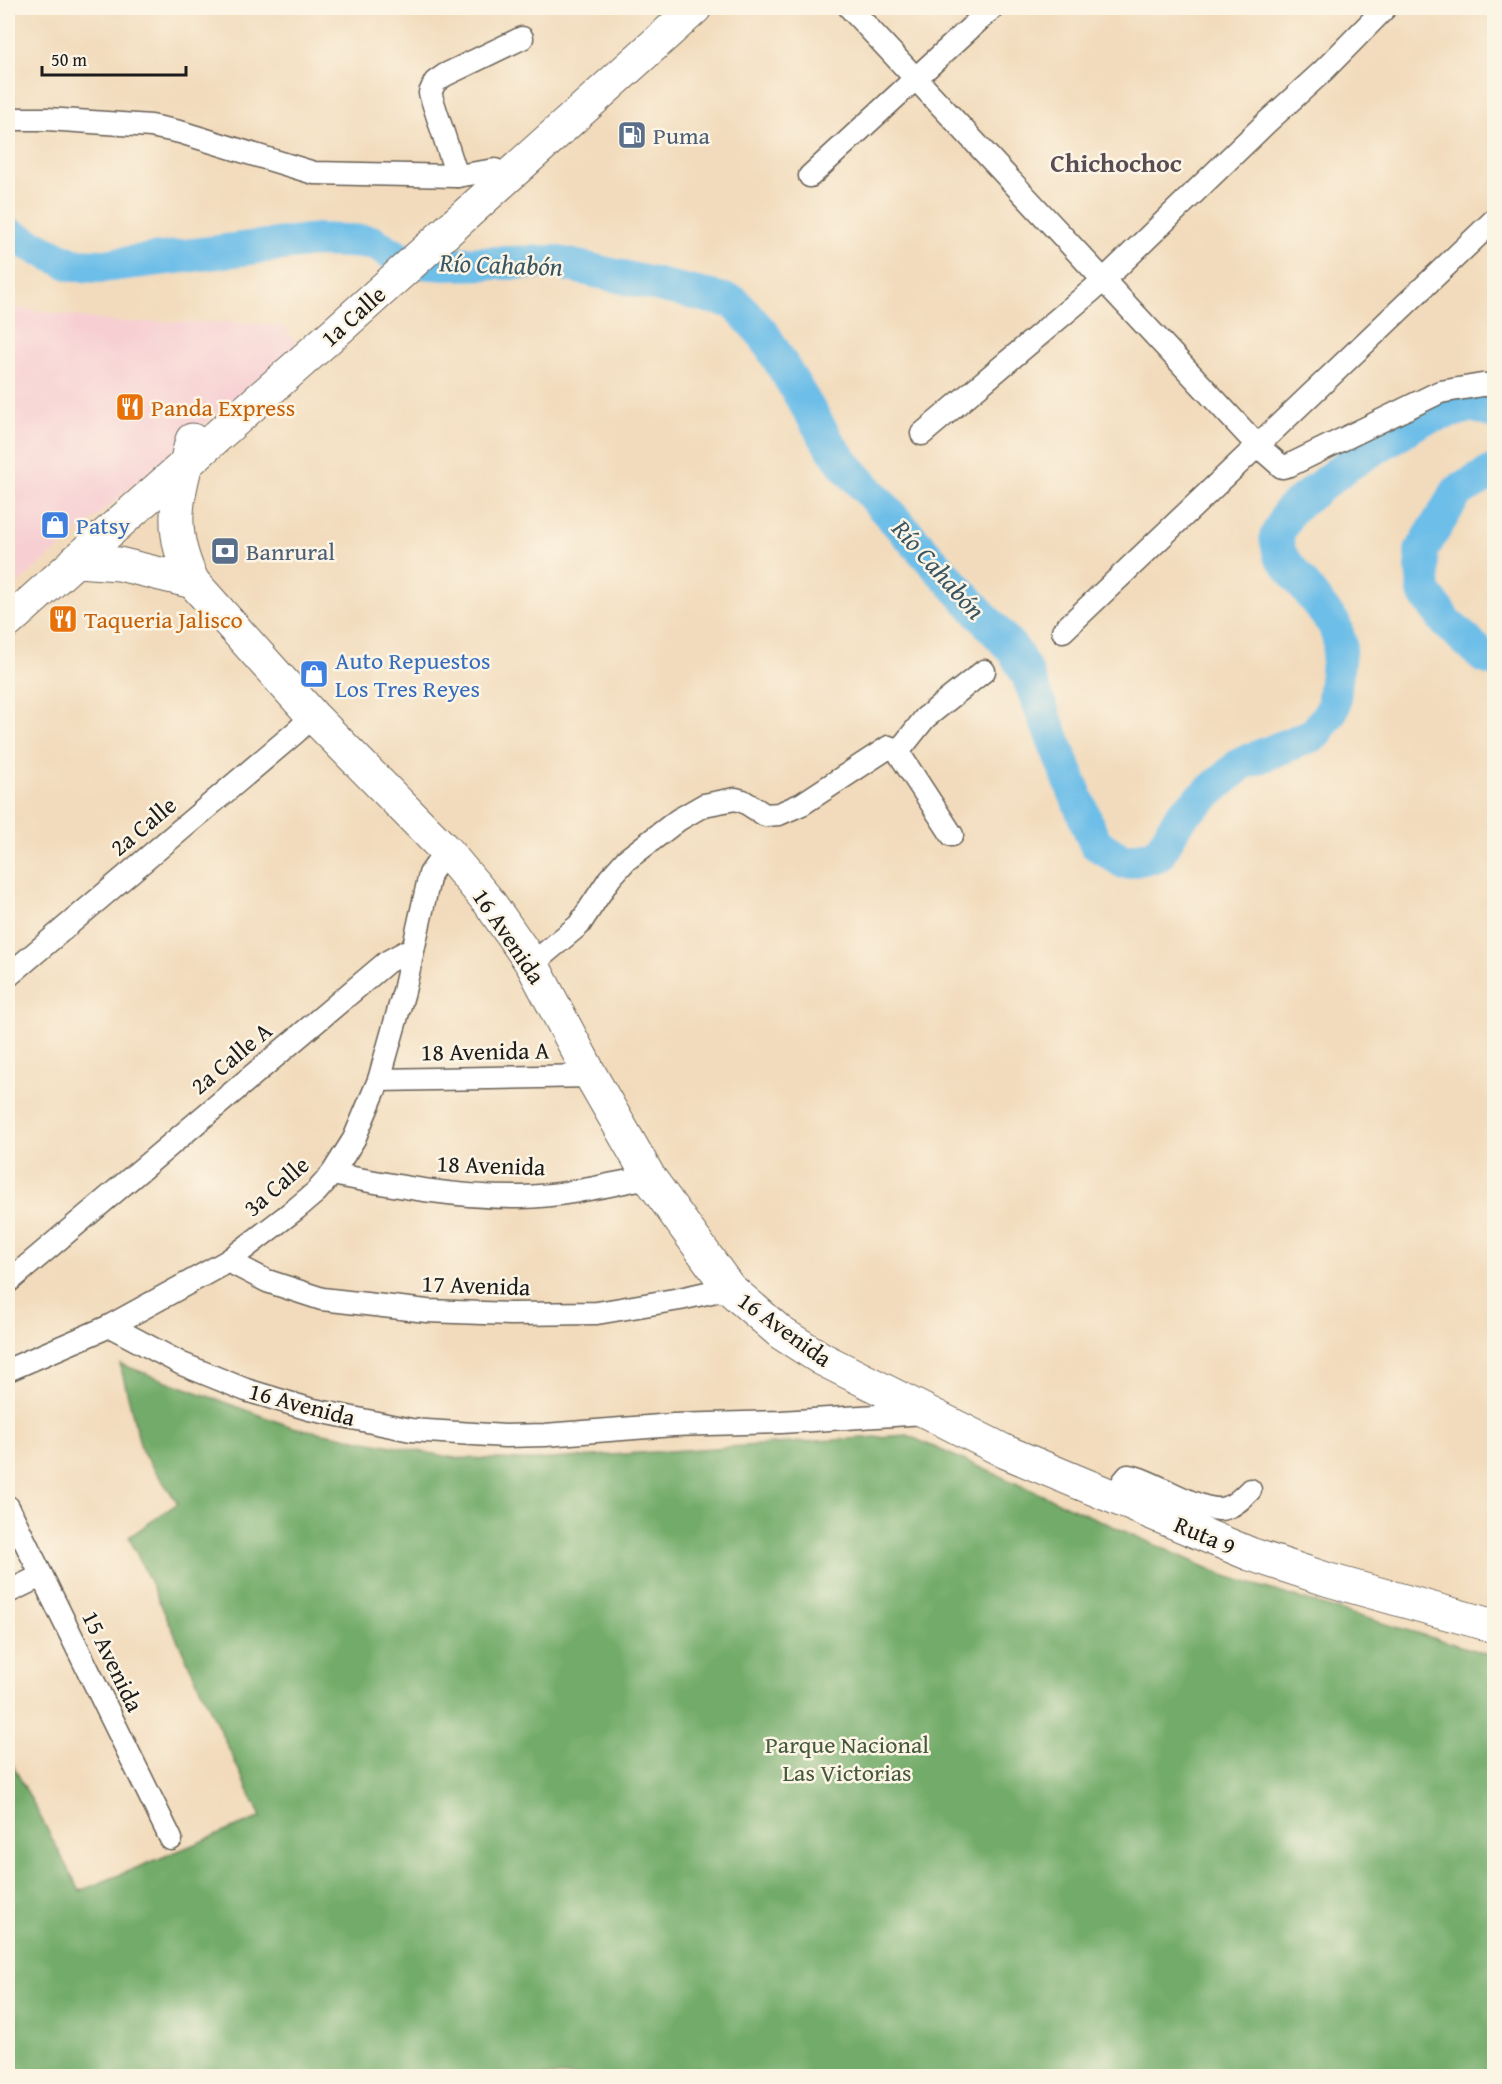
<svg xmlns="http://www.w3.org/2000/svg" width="1502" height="2084" font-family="'Gentium Book Plus',serif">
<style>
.built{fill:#f7cfd3}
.forest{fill:#73ac6a;stroke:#486443;stroke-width:1.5}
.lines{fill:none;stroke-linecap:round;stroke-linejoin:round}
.river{stroke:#6dbee8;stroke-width:34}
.street-casing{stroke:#675f54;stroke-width:25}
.secondary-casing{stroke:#675f54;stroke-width:34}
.primary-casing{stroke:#675f54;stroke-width:35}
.street{stroke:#fff;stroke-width:22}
.secondary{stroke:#fff;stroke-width:32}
.primary{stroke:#fff;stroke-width:33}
.labels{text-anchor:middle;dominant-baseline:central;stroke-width:5;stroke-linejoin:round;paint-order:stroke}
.service-label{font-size:24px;fill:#4e5e75;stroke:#fcf5e5;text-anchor:start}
.street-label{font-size:24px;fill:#1c1c1c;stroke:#fcf5e5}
.food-label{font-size:24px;fill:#c56008;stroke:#fcf5e5;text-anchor:start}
.shop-label{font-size:24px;fill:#366cbe;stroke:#fcf5e5;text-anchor:start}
.park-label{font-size:24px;fill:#44583d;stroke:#fcf5e5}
.neighbourhood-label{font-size:26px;font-weight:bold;fill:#5a4c55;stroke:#fcf5e5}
.water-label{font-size:26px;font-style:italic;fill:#385563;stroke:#fcf5e5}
</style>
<rect width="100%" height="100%" fill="#fcf5e5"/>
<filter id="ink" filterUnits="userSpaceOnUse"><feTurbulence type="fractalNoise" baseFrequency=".0167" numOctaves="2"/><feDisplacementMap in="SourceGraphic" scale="12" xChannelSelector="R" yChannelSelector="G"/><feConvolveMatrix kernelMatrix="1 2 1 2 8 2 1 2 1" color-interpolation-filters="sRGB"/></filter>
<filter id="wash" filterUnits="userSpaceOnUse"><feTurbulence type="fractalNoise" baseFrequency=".008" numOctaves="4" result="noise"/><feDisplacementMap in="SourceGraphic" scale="24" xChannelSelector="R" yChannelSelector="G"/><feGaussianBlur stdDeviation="1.35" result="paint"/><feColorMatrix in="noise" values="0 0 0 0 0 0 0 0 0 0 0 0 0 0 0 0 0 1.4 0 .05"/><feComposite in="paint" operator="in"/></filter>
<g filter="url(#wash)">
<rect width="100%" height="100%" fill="#f2dbbc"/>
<polygon class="built" points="8,302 17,308 117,322 233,322 284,326 297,345 8,592"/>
<polygon class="forest" points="120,1364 292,1427 455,1458 536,1460 907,1435 1228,1577 1494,1656 1494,2076 8,2076 8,1756 80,1891 261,1817 129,1537 178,1503 142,1452"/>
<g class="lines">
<g class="river">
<polyline points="8,234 73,265 103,266 316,240 372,242 404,261 447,264 555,262 734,302 764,335 830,445 844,464 1014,651 1027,674 1095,843 1124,862 1158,855 1180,817 1241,764 1315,734 1333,708 1340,643 1334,624 1280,555 1276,537 1289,511 1346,466 1422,419 1473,405 1494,412"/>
<polyline points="1494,471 1457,492 1421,551 1424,592 1447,623 1483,656 1494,660"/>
</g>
</g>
</g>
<g filter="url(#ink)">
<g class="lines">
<g class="street-casing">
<g id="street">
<polyline points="850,8 1257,445 1282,467 1290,465 1440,392 1482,385 1494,385"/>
<polyline points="8,119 47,119 151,126 180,132 314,173 457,176 495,170"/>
<polyline points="457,176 430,93 435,82 445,75 522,38"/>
<polyline points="810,176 992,8"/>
<polyline points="922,434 1104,280 1266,123 1323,71 1385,8"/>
<polyline points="1063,631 1494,220"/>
<polyline points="898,752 925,718 984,671"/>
<polyline points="532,964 579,925 610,878 626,860 678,820 704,805 735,799 743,801 765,815 779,814 802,804 889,747 898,752 952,835"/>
<polyline points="8,976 296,732 313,716"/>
<polyline points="379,1080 591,1076"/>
<path d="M332,1174C395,1186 458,1198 522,1197C565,1196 607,1185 649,1177"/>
<polyline points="228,1261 267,1281 322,1299 427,1311 511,1314 597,1313 680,1299 729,1288"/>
<polyline points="8,1282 387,962 413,948"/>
<polyline points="110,1326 182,1364 246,1390 309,1409 411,1430 505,1436 545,1435 673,1425 781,1422 925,1413"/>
<polyline points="8,1370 110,1326 228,1261 297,1208 316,1192 332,1174 354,1139 379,1080 404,991 430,874 446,851"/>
<path d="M1118,1499L1123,1482L1128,1476C1154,1479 1205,1518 1228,1507C1237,1504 1244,1496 1250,1490"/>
<polyline points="8,1507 171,1839"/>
<polyline points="8,1592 41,1576"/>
</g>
</g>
<g class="secondary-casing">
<polyline id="secondary" points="8,622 76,561"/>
</g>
<g class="primary-casing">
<g id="primary">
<path d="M192,440C178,496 166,527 193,582L313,716L446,851L489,902L532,964L591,1076L649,1177L729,1288L781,1333L822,1359L1006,1452L1250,1554L1329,1580L1494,1626"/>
<polyline points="76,561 341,327 695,8"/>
<polyline points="76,561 119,564 193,582"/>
</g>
</g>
<use href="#street" class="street"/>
<use href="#secondary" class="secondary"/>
<use href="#primary" class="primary"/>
</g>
</g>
<defs>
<g id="fuel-square" transform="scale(1.5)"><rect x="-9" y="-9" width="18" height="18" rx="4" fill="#5c6f8a" stroke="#fcf5e5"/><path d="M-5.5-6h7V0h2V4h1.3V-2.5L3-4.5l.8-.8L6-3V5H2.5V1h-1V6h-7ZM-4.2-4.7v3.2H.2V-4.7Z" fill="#fff"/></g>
<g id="restaurant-square" transform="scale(1.5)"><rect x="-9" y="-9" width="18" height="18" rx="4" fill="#e8710a" stroke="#fcf5e5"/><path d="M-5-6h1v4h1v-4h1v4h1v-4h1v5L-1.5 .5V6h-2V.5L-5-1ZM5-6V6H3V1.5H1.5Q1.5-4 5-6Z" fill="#fff"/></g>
<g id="shop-square" transform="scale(1.5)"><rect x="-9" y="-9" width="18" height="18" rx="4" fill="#3f7fe0" stroke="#fcf5e5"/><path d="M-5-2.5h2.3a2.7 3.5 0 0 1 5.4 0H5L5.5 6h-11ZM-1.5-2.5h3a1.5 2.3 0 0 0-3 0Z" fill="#fff"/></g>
<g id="bank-square" transform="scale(1.5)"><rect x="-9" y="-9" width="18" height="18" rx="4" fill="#5c6f8a" stroke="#fcf5e5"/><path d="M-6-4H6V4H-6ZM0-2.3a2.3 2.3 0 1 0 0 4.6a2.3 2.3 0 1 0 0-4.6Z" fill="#fff"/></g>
</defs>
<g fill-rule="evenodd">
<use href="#fuel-square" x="632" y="135"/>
<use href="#restaurant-square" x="130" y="407"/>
<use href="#shop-square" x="55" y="525"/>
<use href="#bank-square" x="225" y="551"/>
<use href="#restaurant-square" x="63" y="619"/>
<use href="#shop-square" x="314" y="674"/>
</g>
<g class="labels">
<g class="service-label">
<text x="653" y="135">Puma</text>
<text x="246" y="551">Banrural</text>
</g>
<g class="street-label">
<text transform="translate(353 316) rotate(-42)">1a Calle</text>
<text transform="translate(143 826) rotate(-40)">2a Calle</text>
<text transform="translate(509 936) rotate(56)">16 Avenida</text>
<text transform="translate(485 1051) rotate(-1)">18 Avenida A</text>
<text transform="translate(231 1058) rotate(-40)">2a Calle A</text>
<text transform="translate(491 1165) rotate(2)">18 Avenida</text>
<text transform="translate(276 1186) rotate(-41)">3a Calle</text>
<text transform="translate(476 1285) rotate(2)">17 Avenida</text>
<text transform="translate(785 1329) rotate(36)">16 Avenida</text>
<text transform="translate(302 1404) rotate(15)">16 Avenida</text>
<text transform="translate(1205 1535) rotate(23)">Ruta 9</text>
<text transform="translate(113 1661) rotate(64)">15 Avenida</text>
</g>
<g class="food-label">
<text x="151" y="407">Panda Express</text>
<text x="84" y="619">Taqueria Jalisco</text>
</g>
<g class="shop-label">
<text x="76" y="525">Patsy</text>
<text x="335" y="660">Auto Repuestos<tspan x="335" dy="28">Los Tres Reyes</tspan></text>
</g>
<g class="park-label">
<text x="847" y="1744">Parque Nacional<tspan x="847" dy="28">Las Victorias</tspan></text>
</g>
<g class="neighbourhood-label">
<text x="1116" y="162">Chichochoc</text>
</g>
<g class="water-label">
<text transform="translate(501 264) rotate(2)">Río Cahabón</text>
<text transform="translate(939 569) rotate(48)">Río Cahabón</text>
</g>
</g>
<rect width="1502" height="2084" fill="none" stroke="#fcf5e5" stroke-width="30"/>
<path d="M42 66v9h144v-9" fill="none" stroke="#1c1c1c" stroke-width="3"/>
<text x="51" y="66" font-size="18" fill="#1c1c1c" stroke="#fcf5e5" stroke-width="4.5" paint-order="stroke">50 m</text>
</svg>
